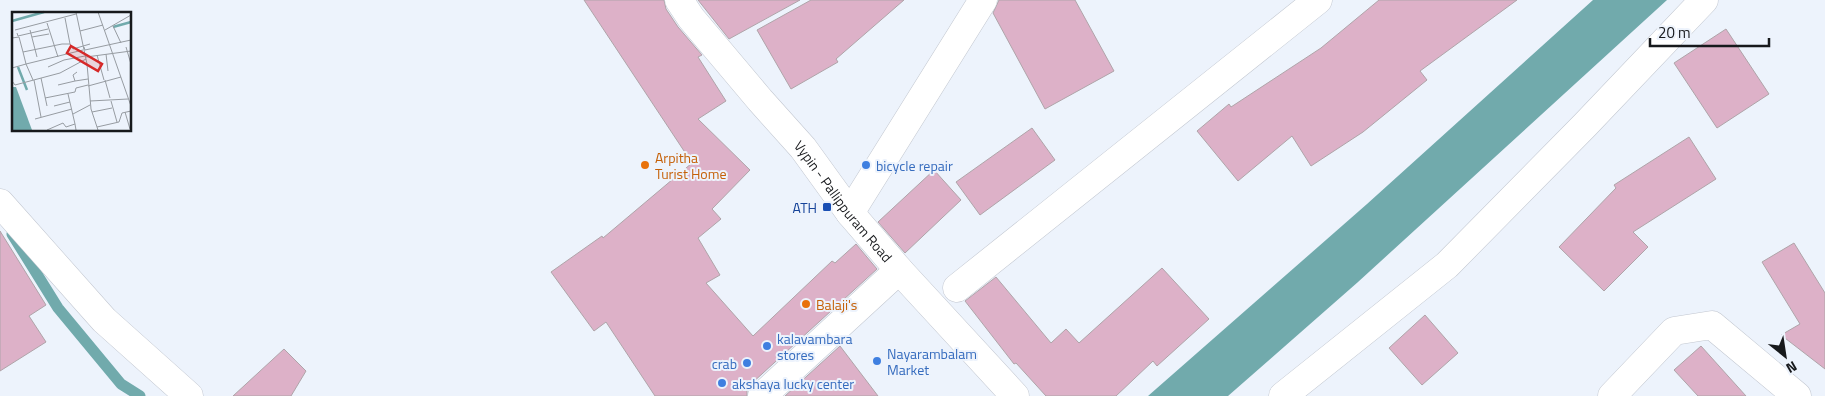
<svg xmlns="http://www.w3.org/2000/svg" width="1825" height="396" font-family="'Titillium Web',sans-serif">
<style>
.water{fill:#71aaac}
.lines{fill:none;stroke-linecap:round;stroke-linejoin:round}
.stream{stroke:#71aaac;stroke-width:11}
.building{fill:#ddb1c8;stroke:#afa4a9}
.street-casing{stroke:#c2c7d0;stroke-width:29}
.secondary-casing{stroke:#c2c7d0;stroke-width:29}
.primary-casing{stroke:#c2c7d0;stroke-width:29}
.street{stroke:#fff;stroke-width:28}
.secondary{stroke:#fff;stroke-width:28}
.primary{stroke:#fff;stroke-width:28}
.food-dot{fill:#e8710a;stroke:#edf3fc;stroke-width:2}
.shop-dot{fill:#3f7fe0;stroke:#edf3fc;stroke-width:2}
.transit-dot{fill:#1a4fb4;stroke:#edf3fc;stroke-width:2}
.labels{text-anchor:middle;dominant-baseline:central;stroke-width:4;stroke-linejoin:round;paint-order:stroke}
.food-label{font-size:14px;fill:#c56008;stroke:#edf3fc;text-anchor:start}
.shop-label{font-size:14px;fill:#366cbe;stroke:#edf3fc;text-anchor:start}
.street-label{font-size:14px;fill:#17191c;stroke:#edf3fc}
.transit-label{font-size:14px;fill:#164399;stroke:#edf3fc;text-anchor:end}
.inset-river{fill:none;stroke:#71aaac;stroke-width:2.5}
.inset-road{fill:none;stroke:#979ca2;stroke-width:1}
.view{fill:#d62828;fill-opacity:0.15;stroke:#d62828;stroke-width:2.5}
.inset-edge{fill:none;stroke:#17191c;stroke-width:2.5}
</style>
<rect width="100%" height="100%" fill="#edf3fc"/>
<polygon class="water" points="1593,0 1667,0 1358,282 1228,396 1148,396 1367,204"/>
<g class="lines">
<polyline class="stream" points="12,234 58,308 121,384 140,396"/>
</g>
<g class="building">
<polygon points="584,0 664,0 666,9 678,27 702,55 698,57 726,101 698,119 750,170 712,209 721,219 698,238 720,275 706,283 753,336 832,261 835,263 856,244 877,269 751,384 747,391 747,396 655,396 606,322 594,331 551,272 602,236 603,238 692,163"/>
<polygon points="698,0 800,0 729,39"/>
<polygon points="811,0 904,0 836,59 838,62 791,89 757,30"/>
<polygon points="999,0 1075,0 1114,71 1045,109 993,13"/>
<polygon points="1379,0 1517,0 1420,71 1427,80 1363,132 1311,166 1292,136 1238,181 1197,131 1229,104 1231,107 1321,48"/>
<polygon points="1726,29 1769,94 1717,128 1674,63"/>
<polygon points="1032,128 1055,160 980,215 956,182"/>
<polygon points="1689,137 1716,179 1633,232 1648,247 1604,291 1559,247 1616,188 1614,185"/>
<polygon points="934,170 961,200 905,253 878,222"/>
<polygon points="0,231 46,305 29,316 46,342 0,371"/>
<polygon points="1794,243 1825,293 1825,369 1781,335 1800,324 1762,262"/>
<polygon points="1162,268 1209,319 1157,366 1153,361 1116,396 1046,396 1016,363 1014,364 965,301 996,277 1051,343 1066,329 1079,343"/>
<polygon points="1425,315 1458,353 1422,385 1389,348"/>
<polygon points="840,346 878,396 785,396"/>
<polygon points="1701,346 1746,396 1698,396 1674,370"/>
<polygon points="284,349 306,371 291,396 233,396"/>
</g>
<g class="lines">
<g class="street-casing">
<g id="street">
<polyline points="0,203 104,320 189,396"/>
<polyline points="957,288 1318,0"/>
<polyline points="1283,396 1447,265 1585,125 1704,0"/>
</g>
</g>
<g class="secondary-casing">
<g id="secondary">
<polyline points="850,213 983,0"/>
<polyline points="762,396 899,270"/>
<polyline points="1612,396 1674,331 1712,325 1797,396"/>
</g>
</g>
<g class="primary-casing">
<g id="primary">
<path id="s1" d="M679,0L691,18L760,100L803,148L850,213L899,270L1015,396"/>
</g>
</g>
<use href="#street" class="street"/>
<use href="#secondary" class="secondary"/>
<use href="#primary" class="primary"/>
</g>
<g class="food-dot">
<circle cx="645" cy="165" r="5"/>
<circle cx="806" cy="304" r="5"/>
</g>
<g class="shop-dot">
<circle cx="866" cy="165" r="5"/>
<circle cx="767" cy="346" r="5"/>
<circle cx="877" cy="361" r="5"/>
<circle cx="747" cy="363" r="5"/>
<circle cx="722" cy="383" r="5"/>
</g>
<rect class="transit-dot" x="822" y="202" width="10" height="10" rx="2.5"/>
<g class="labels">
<g class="food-label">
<text x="655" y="157">Arpitha<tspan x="655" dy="16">Turist Home</tspan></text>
<text x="816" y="304">Balaji's</text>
</g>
<g class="shop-label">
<text x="876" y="165">bicycle repair</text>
<text x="777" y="338">kalavambara<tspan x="777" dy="16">stores</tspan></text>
<text x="887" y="353">Nayarambalam<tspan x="887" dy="16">Market</tspan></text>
<text x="737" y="363" text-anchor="end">crab</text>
<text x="732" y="383">akshaya lucky center</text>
</g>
<g class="street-label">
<text stroke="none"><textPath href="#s1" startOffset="260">Vypin - Pallippuram Road</textPath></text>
</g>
<g class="transit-label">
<text x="817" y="207">ATH</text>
</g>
</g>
<g transform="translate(12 12)">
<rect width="119" height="119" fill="#edf3fc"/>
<path d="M0,75H4L20,118H0Z" fill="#71aaac"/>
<path class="inset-river" d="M0,9L32,0M101,15L119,10M6,55L15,78"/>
<path class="inset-road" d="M64,0L75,52L79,97L86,118M86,0L119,94M53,6L58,32M35,11L46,45M101,14L109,31M3,18L64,2M18,18L25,45M93,18L119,3M68,19L91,13M5,21L6,24L36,17M20,25L37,22M0,26L7,25L11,40M72,35L73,38L119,28M114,35L119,52M94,42L96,59M85,43L92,68M74,45L119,39M36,55L52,48L73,44M0,56L14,52L11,40L50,32H58L61,37L78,32M65,60L61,63L63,69L76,67M29,66L35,94M21,68L14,52L71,38M22,68L29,105M93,68L98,86M0,69L3,73L48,61L74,47M46,73L63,69M76,74L109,65M56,82L63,112M33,86L63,80L64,76L76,73M78,89L116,87M99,89L105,110M42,94L58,90M80,100L100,96M113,100L118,117M61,102L78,93M23,107L60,97M85,115L107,110L110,101L119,99M35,118L51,111L54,115L63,112L64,118"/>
<path class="view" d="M59,34L90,52L86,59L55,41Z"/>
<rect width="119" height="119" class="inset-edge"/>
</g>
<g transform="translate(1785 356) rotate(150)" stroke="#edf3fc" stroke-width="4" paint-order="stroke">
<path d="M0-4L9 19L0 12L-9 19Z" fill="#17191c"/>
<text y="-8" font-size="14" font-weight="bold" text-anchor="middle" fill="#17191c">N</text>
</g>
<path d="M1650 38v8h119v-8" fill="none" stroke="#17191c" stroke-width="2.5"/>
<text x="1658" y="38" font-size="15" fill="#17191c" stroke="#edf3fc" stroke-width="4" paint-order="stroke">20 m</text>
</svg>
